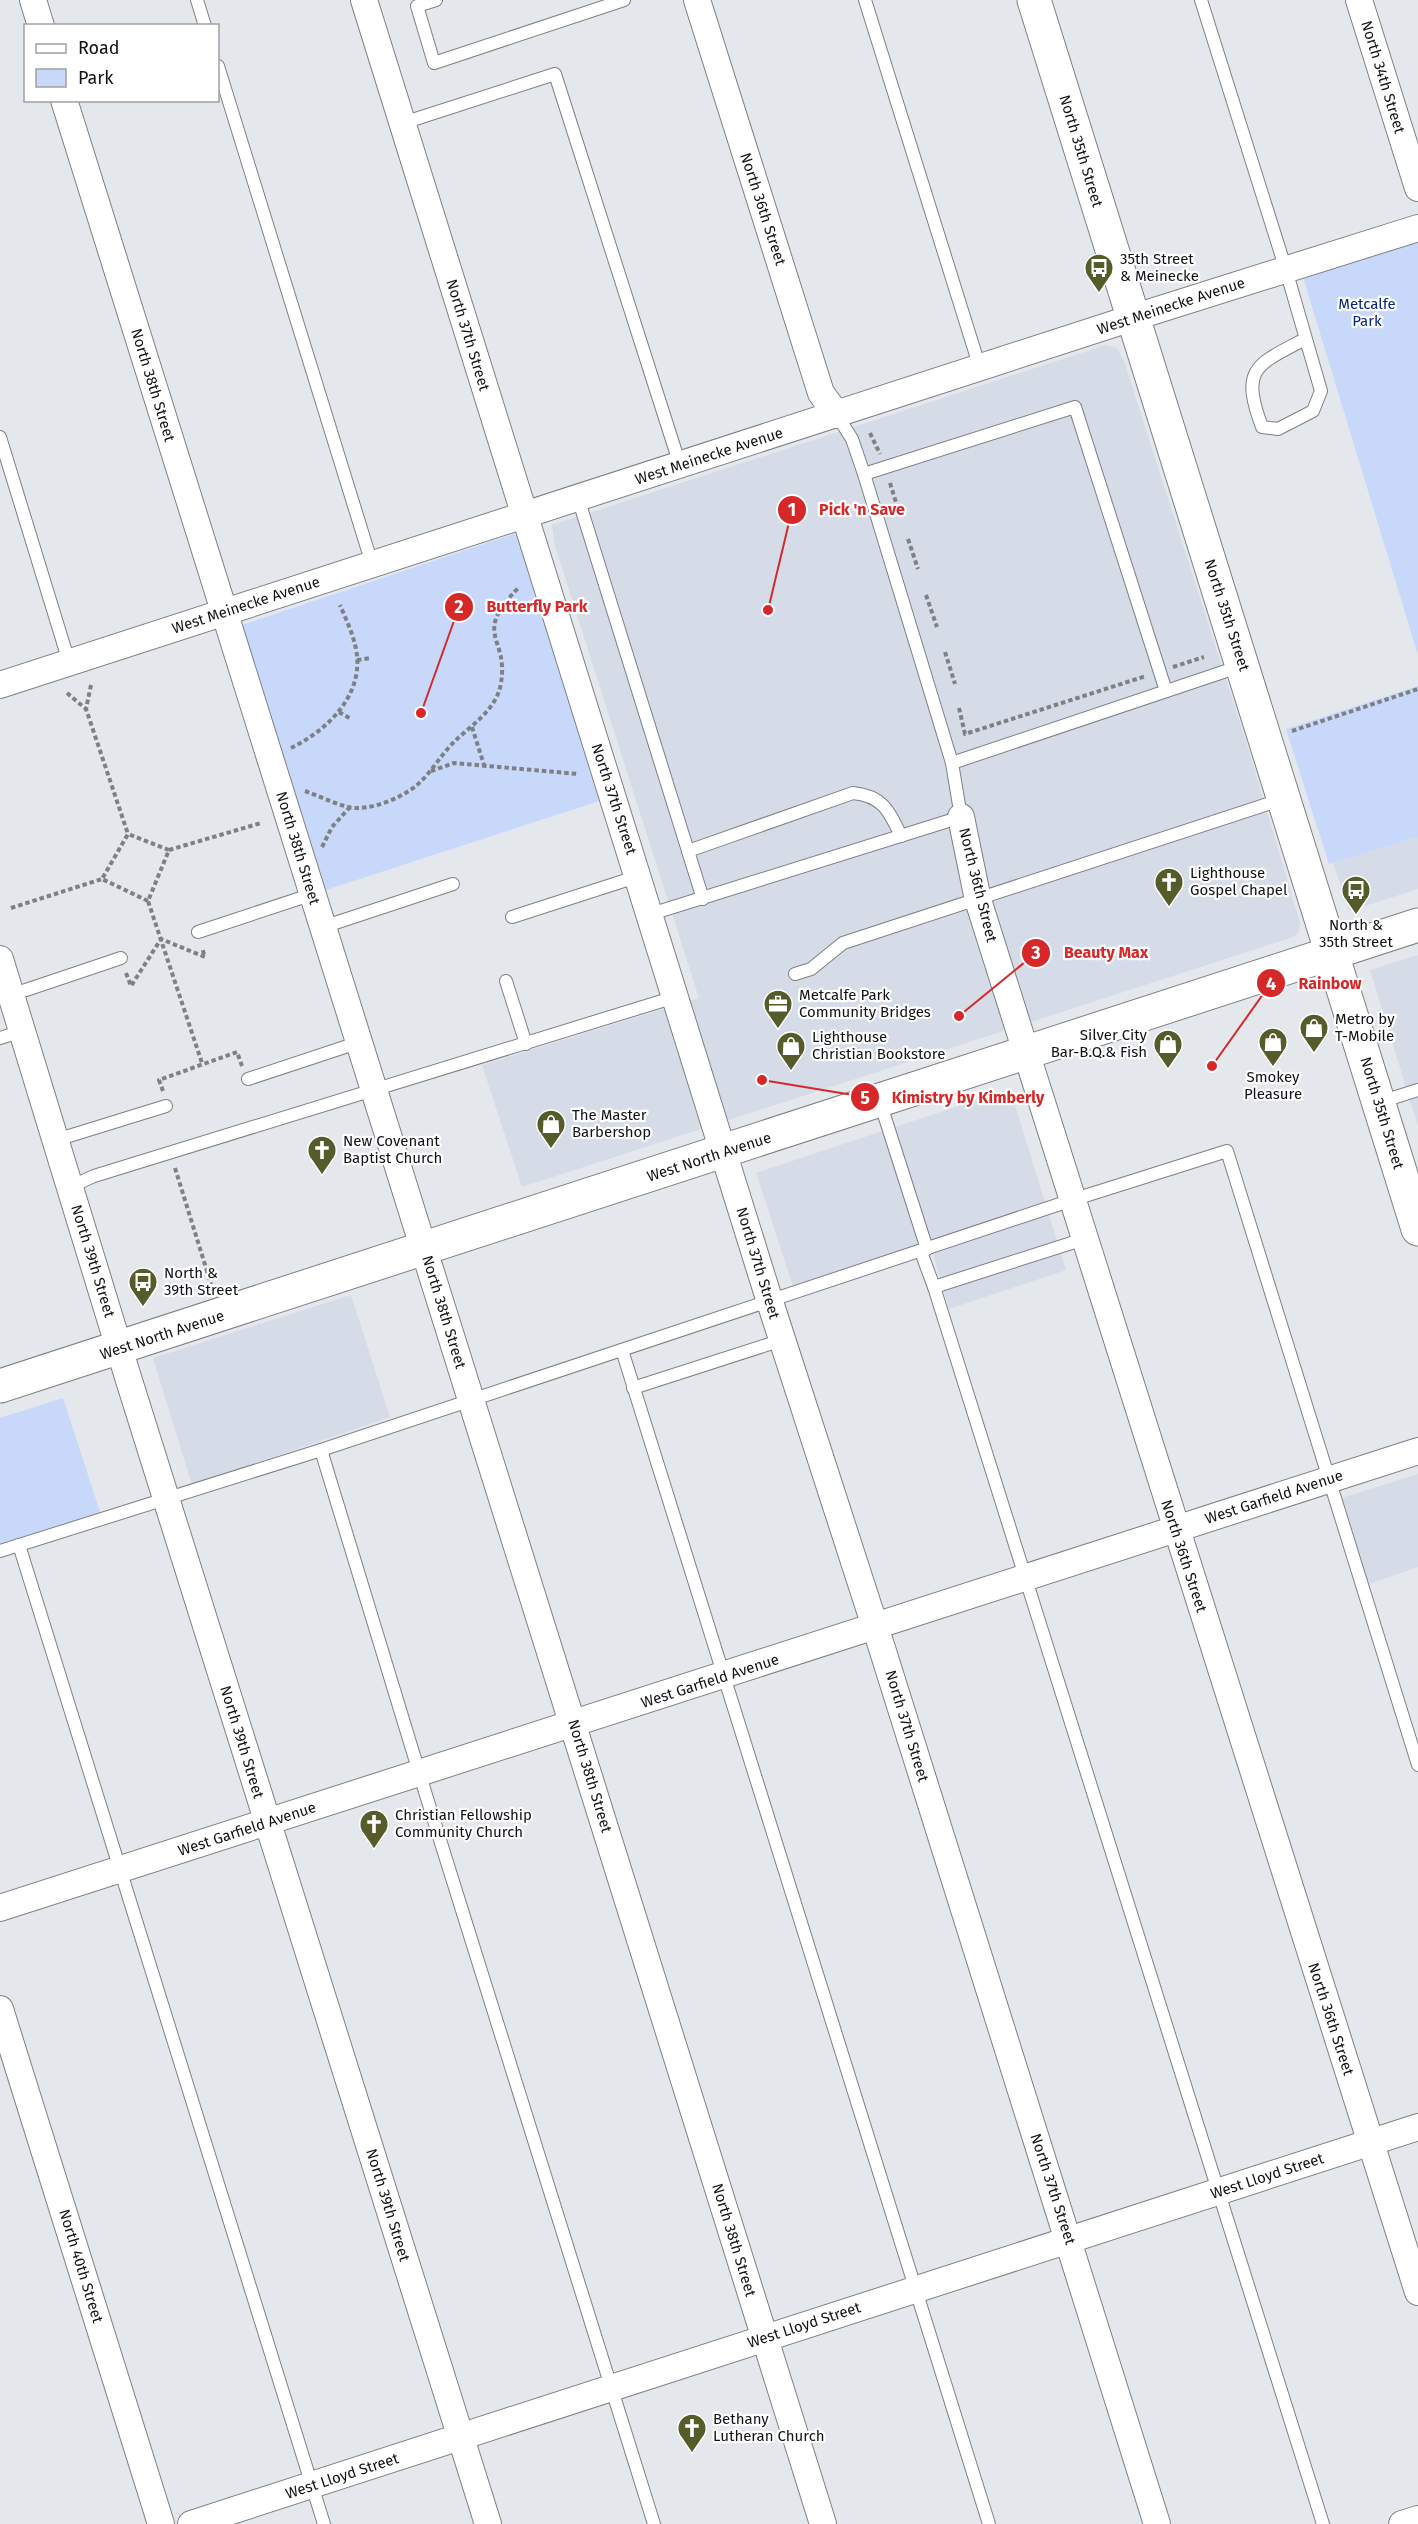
<svg xmlns="http://www.w3.org/2000/svg" width="1418" height="2524" font-family="'Fira Sans',sans-serif">
<style>
.built{fill:#d5dbe7}
.green{fill:#c7d8fa}
.lines{fill:none;stroke-linecap:round;stroke-linejoin:round}
.lane-casing{stroke:#7e8085;stroke-width:14}
.street-casing{stroke:#7e8085;stroke-width:28}
.secondary-casing{stroke:#7e8085;stroke-width:35}
.path{stroke:#7e8084;stroke-width:4;stroke-dasharray:4.5 3;stroke-linecap:butt}
.lane{stroke:#fff;stroke-width:12}
.street{stroke:#fff;stroke-width:26}
.secondary{stroke:#fff;stroke-width:33}
.labels{text-anchor:middle;dominant-baseline:central;stroke-width:4.5;stroke-linejoin:round;paint-order:stroke}
.street-label{font-size:15px;fill:#111213;stroke:#fff}
.poi-label{font-size:15px;fill:#111213;stroke:#fff;text-anchor:start}
.park-label{font-size:15px;fill:#072684;stroke:#fff}
.leader{fill:none;stroke:#d62828;stroke-width:2}
.callout-dot{fill:#d62828;stroke:#fff;stroke-width:2}
.mark-label{font-size:18px;text-anchor:middle;font-weight:bold;fill:#fff}
.callout-label{font-size:16px;text-anchor:middle;font-weight:bold;fill:#d62828;stroke:#fff;stroke-width:4.5;stroke-linejoin:round;paint-order:stroke}
</style>
<rect width="100%" height="100%" fill="#e4e7ec"/>
<g class="built">
<polygon points="1106,345 1117,348 1124,361 1250,754 1300,923 1299,932 1293,937 522,1187 482,1065 699,998 555,546 552,525"/>
<polygon points="1418,837 1418,889 1349,911 1333,863"/>
<polygon points="1418,955 1418,1126 1370,970"/>
<polygon points="1010,1089 1066,1270 949,1309 930,1243 793,1286 756,1173"/>
<polygon points="351,1295 390,1417 192,1485 153,1358"/>
<polygon points="1418,1474 1418,1567 1369,1584 1342,1498"/>
</g>
<g class="green">
<polygon points="1418,241 1418,655 1303,277"/>
<polygon points="517,533 599,801 326,890 242,625"/>
<polygon points="1418,686 1418,837 1329,864 1286,729"/>
<polygon points="63,1398 100,1512 0,1544 0,1418"/>
</g>
<g class="lines">
<g class="lane-casing">
<g id="lane">
<polyline points="197,0 205,26"/>
<polyline points="436,0 417,6 434,63 624,0"/>
<polyline points="865,0 980,368"/>
<path d="M1201,0L1286,270L1321,391L1313,411L1278,429L1262,427C1240,368 1256,365 1305,339"/>
<polyline points="218,66 372,564"/>
<polyline points="403,123 555,74 680,465"/>
<polyline points="0,437 69,662"/>
<polyline points="864,474 1075,407 1166,691"/>
<polyline points="578,498 703,899"/>
<polyline points="952,763 1241,666"/>
<path d="M688,851L853,793C883,796 889,811 901,836"/>
<polyline points="651,914 961,817 952,763 864,474 852,439 837,415"/>
<polyline points="512,917 639,876"/>
<polyline points="323,927 453,884"/>
<polyline points="198,932 313,894"/>
<polyline points="795,974 811,969 843,943 1283,799"/>
<polyline points="506,981 526,1044"/>
<polyline points="11,995 121,958"/>
<polyline points="0,1038 22,1031"/>
<polyline points="248,1079 360,1042"/>
<polyline points="880,1102 927,1249"/>
<polyline points="1380,1102 1418,1090"/>
<polyline points="56,1140 166,1106"/>
<polyline points="70,1187 94,1176 675,997"/>
<polyline points="921,1252 934,1287 1323,2524"/>
<polyline points="934,1287 1084,1239"/>
<polyline points="622,1350 989,2524"/>
<polyline points="633,1388 782,1340"/>
<polyline points="321,1450 426,1795 654,2524"/>
<polyline points="19,1545 324,2524"/>
<polyline points="0,1551 321,1450 1072,1200 1227,1151 1418,1765"/>
</g>
</g>
<g class="street-casing">
<g id="street">
<polyline points="33,0 41,26"/>
<polyline points="364,0 770,1302 881,1645 1157,2524"/>
<polyline points="697,0 821,393 837,415"/>
<polyline points="1359,0 1418,188"/>
<polyline points="64,100 823,2524"/>
<polyline points="0,685 1132,318 1418,228"/>
<polyline points="961,817 978,900 1418,2292"/>
<polyline points="0,959 127,1374 488,2524"/>
<polyline points="0,1908 1418,1451"/>
<polyline points="0,2009 161,2524"/>
<polyline points="191,2524 1418,2127"/>
<polyline points="1402,2524 1418,2519"/>
</g>
</g>
<g class="secondary-casing">
<g id="secondary">
<polyline points="1034,0 1418,1229"/>
<polyline points="0,1386 1418,925"/>
</g>
</g>
<g class="path">
<polyline points="870,433 880,454"/>
<polyline points="890,483 899,512"/>
<polyline points="908,539 918,569"/>
<polyline points="926,595 937,627"/>
<polyline points="945,652 955,684"/>
<polyline points="357,660 371,658"/>
<polyline points="1173,667 1204,657"/>
<polyline points="91,685 86,709 128,834"/>
<polyline points="67,693 86,709"/>
<polyline points="959,708 965,734 1146,676"/>
<polyline points="339,712 351,719"/>
<polyline points="472,727 484,765"/>
<polyline points="1292,731 1418,689"/>
<path d="M291,748C328,730 365,694 356,649C353,634 346,619 340,605"/>
<polyline points="431,771 454,763 578,774"/>
<path d="M305,791C319,796 333,803 348,807C368,812 402,798 417,785C431,773 440,756 453,743C470,726 497,710 501,683C509,636 471,636 519,587"/>
<polyline points="322,847 332,827 350,807"/>
<polyline points="169,850 261,823"/>
<polyline points="148,901 102,879 128,834 169,850 148,901 202,1063"/>
<polyline points="11,908 102,879"/>
<polyline points="126,973 131,986 161,939 205,957 202,948"/>
<polyline points="163,1091 159,1080 237,1052 242,1066"/>
<polyline points="175,1168 211,1284"/>
</g>
<use href="#lane" class="lane"/>
<use href="#street" class="street"/>
<use href="#secondary" class="secondary"/>
</g>
<defs>
<g id="bus-pin" transform="scale(1.5)"><path d="M0 17L-7.5 6A9.5 9.5 0 1 1 7.5 6Z" fill="#555b29" stroke="#fff"/><path d="M-5-6H5V4H4V6H2V4H-2V6H-4V4H-5ZM-3.5-4V0h7V-4ZM-3.5 1.2v1.5H-2V1.2ZM2 1.2v1.5H3.5V1.2Z" fill="#fff"/></g>
<g id="church-pin" transform="scale(1.5)"><path d="M0 17L-7.5 6A9.5 9.5 0 1 1 7.5 6Z" fill="#555b29" stroke="#fff"/><path d="M-1.2-6h2.4v3.5h3.3v2.4h-3.3V6h-2.4V-.1h-3.3v-2.4h3.3Z" fill="#fff"/></g>
<g id="office-pin" transform="scale(1.5)"><path d="M0 17L-7.5 6A9.5 9.5 0 1 1 7.5 6Z" fill="#555b29" stroke="#fff"/><path d="M-6-3h4V-5.5h4V-3h4V5H-6ZM-1-4.5V-3h2v-1.5ZM-6 0V1H6V0Z" fill="#fff"/></g>
<g id="shop-pin" transform="scale(1.5)"><path d="M0 17L-7.5 6A9.5 9.5 0 1 1 7.5 6Z" fill="#555b29" stroke="#fff"/><path d="M-5-2.5h2.3a2.7 3.5 0 0 1 5.4 0H5L5.5 6h-11ZM-1.5-2.5h3a1.5 2.3 0 0 0-3 0Z" fill="#fff"/></g>
</defs>
<g fill-rule="evenodd">
<use href="#bus-pin" x="1099" y="268"/>
<use href="#church-pin" x="1169" y="882"/>
<use href="#bus-pin" x="1356" y="890"/>
<use href="#office-pin" x="778" y="1004"/>
<use href="#shop-pin" x="1314" y="1028"/>
<use href="#shop-pin" x="1273" y="1042"/>
<use href="#shop-pin" x="1168" y="1044"/>
<use href="#shop-pin" x="791" y="1046"/>
<use href="#shop-pin" x="551" y="1124"/>
<use href="#church-pin" x="322" y="1150"/>
<use href="#bus-pin" x="143" y="1282"/>
<use href="#church-pin" x="374" y="1824"/>
<use href="#church-pin" x="692" y="2428"/>
</g>
<g class="labels">
<g class="street-label">
<text transform="translate(1383 77) rotate(73)">North 34th Street</text>
<text transform="translate(1081 151) rotate(73)">North 35th Street</text>
<text transform="translate(763 209) rotate(72)">North 36th Street</text>
<text transform="translate(1171 306) rotate(-18)">West Meinecke Avenue</text>
<text transform="translate(468 335) rotate(73)">North 37th Street</text>
<text transform="translate(153 385) rotate(73)">North 38th Street</text>
<text transform="translate(709 456) rotate(-18)">West Meinecke Avenue</text>
<text transform="translate(246 605) rotate(-18)">West Meinecke Avenue</text>
<text transform="translate(1227 615) rotate(72)">North 35th Street</text>
<text transform="translate(614 799) rotate(72)">North 37th Street</text>
<text transform="translate(298 848) rotate(73)">North 38th Street</text>
<text transform="translate(978 885) rotate(76)">North 36th Street</text>
<text transform="translate(1382 1113) rotate(73)">North 35th Street</text>
<text transform="translate(709 1157) rotate(-18)">West North Avenue</text>
<text transform="translate(93 1261) rotate(73)">North 39th Street</text>
<text transform="translate(758 1263) rotate(73)">North 37th Street</text>
<text transform="translate(444 1312) rotate(73)">North 38th Street</text>
<text transform="translate(162 1335) rotate(-18)">West North Avenue</text>
<text transform="translate(1274 1497) rotate(-18)">West Garfield Avenue</text>
<text transform="translate(1184 1556) rotate(72)">North 36th Street</text>
<text transform="translate(710 1681) rotate(-18)">West Garfield Avenue</text>
<text transform="translate(907 1726) rotate(73)">North 37th Street</text>
<text transform="translate(242 1742) rotate(73)">North 39th Street</text>
<text transform="translate(590 1776) rotate(73)">North 38th Street</text>
<text transform="translate(247 1829) rotate(-18)">West Garfield Avenue</text>
<text transform="translate(1331 2019) rotate(72)">North 36th Street</text>
<text transform="translate(1267 2176) rotate(-18)">West Lloyd Street</text>
<text transform="translate(1053 2189) rotate(72)">North 37th Street</text>
<text transform="translate(388 2205) rotate(73)">North 39th Street</text>
<text transform="translate(734 2240) rotate(73)">North 38th Street</text>
<text transform="translate(81 2266) rotate(73)">North 40th Street</text>
<text transform="translate(804 2325) rotate(-18)">West Lloyd Street</text>
<text transform="translate(342 2476) rotate(-18)">West Lloyd Street</text>
</g>
<g class="poi-label">
<text x="1120" y="259">35th Street<tspan x="1120" dy="17">&amp; Meinecke</tspan></text>
<text x="1190" y="873">Lighthouse<tspan x="1190" dy="17">Gospel Chapel</tspan></text>
<text x="1356" y="925" text-anchor="middle">North &amp;<tspan x="1356" dy="17">35th Street</tspan></text>
<text x="799" y="995">Metcalfe Park<tspan x="799" dy="17">Community Bridges</tspan></text>
<text x="1335" y="1019">Metro by<tspan x="1335" dy="17">T-Mobile</tspan></text>
<text x="1147" y="1035" text-anchor="end">Silver City<tspan x="1147" dy="17">Bar-B.Q.&amp; Fish</tspan></text>
<text x="812" y="1037">Lighthouse<tspan x="812" dy="17">Christian Bookstore</tspan></text>
<text x="1273" y="1077" text-anchor="middle">Smokey<tspan x="1273" dy="17">Pleasure</tspan></text>
<text x="572" y="1115">The Master<tspan x="572" dy="17">Barbershop</tspan></text>
<text x="343" y="1141">New Covenant<tspan x="343" dy="17">Baptist Church</tspan></text>
<text x="164" y="1273">North &amp;<tspan x="164" dy="17">39th Street</tspan></text>
<text x="395" y="1815">Christian Fellowship<tspan x="395" dy="17">Community Church</tspan></text>
<text x="713" y="2419">Bethany<tspan x="713" dy="17">Lutheran Church</tspan></text>
</g>
<g class="park-label">
<text x="1367" y="304">Metcalfe<tspan x="1367" dy="17">Park</tspan></text>
</g>
</g>
<path class="leader" d="M768 610L792 510M421 713L459 607M959 1016L1036 953M1212 1066L1271 983M762 1080L865 1097"/>
<g class="callout-dot">
<circle cx="768" cy="610" r="6"/>
<circle cx="421" cy="713" r="6"/>
<circle cx="959" cy="1016" r="6"/>
<circle cx="1212" cy="1066" r="6"/>
<circle cx="762" cy="1080" r="6"/>
<circle cx="792" cy="510" r="15"/>
<circle cx="459" cy="607" r="15"/>
<circle cx="1036" cy="953" r="15"/>
<circle cx="1271" cy="983" r="15"/>
<circle cx="865" cy="1097" r="15"/>
</g>
<g class="mark-label">
<text x="792" y="516">1</text>
<text x="459" y="613">2</text>
<text x="1036" y="959">3</text>
<text x="1271" y="990">4</text>
<text x="865" y="1104">5</text>
</g>
<g class="callout-label">
<text x="862" y="515">Pick 'n Save</text>
<text x="537" y="612">Butterfly Park</text>
<text x="1106" y="958">Beauty Max</text>
<text x="1330" y="989">Rainbow</text>
<text x="968" y="1103">Kimistry by Kimberly</text>
</g>
<rect x="24" y="24" width="195" height="78" fill="#ffffff" stroke="#a0a0a1" stroke-width="1.5"/>
<rect x="36" y="44" width="30" height="9" fill="#ffffff" stroke="#a0a0a1" stroke-width="1.5"/>
<text x="78" y="54" font-size="18" fill="#111213">Road</text>
<rect x="36" y="69" width="30" height="18" fill="#c7d8fa" stroke="#a0a0a1" stroke-width="1.5"/>
<text x="78" y="84" font-size="18" fill="#111213">Park</text>
</svg>
